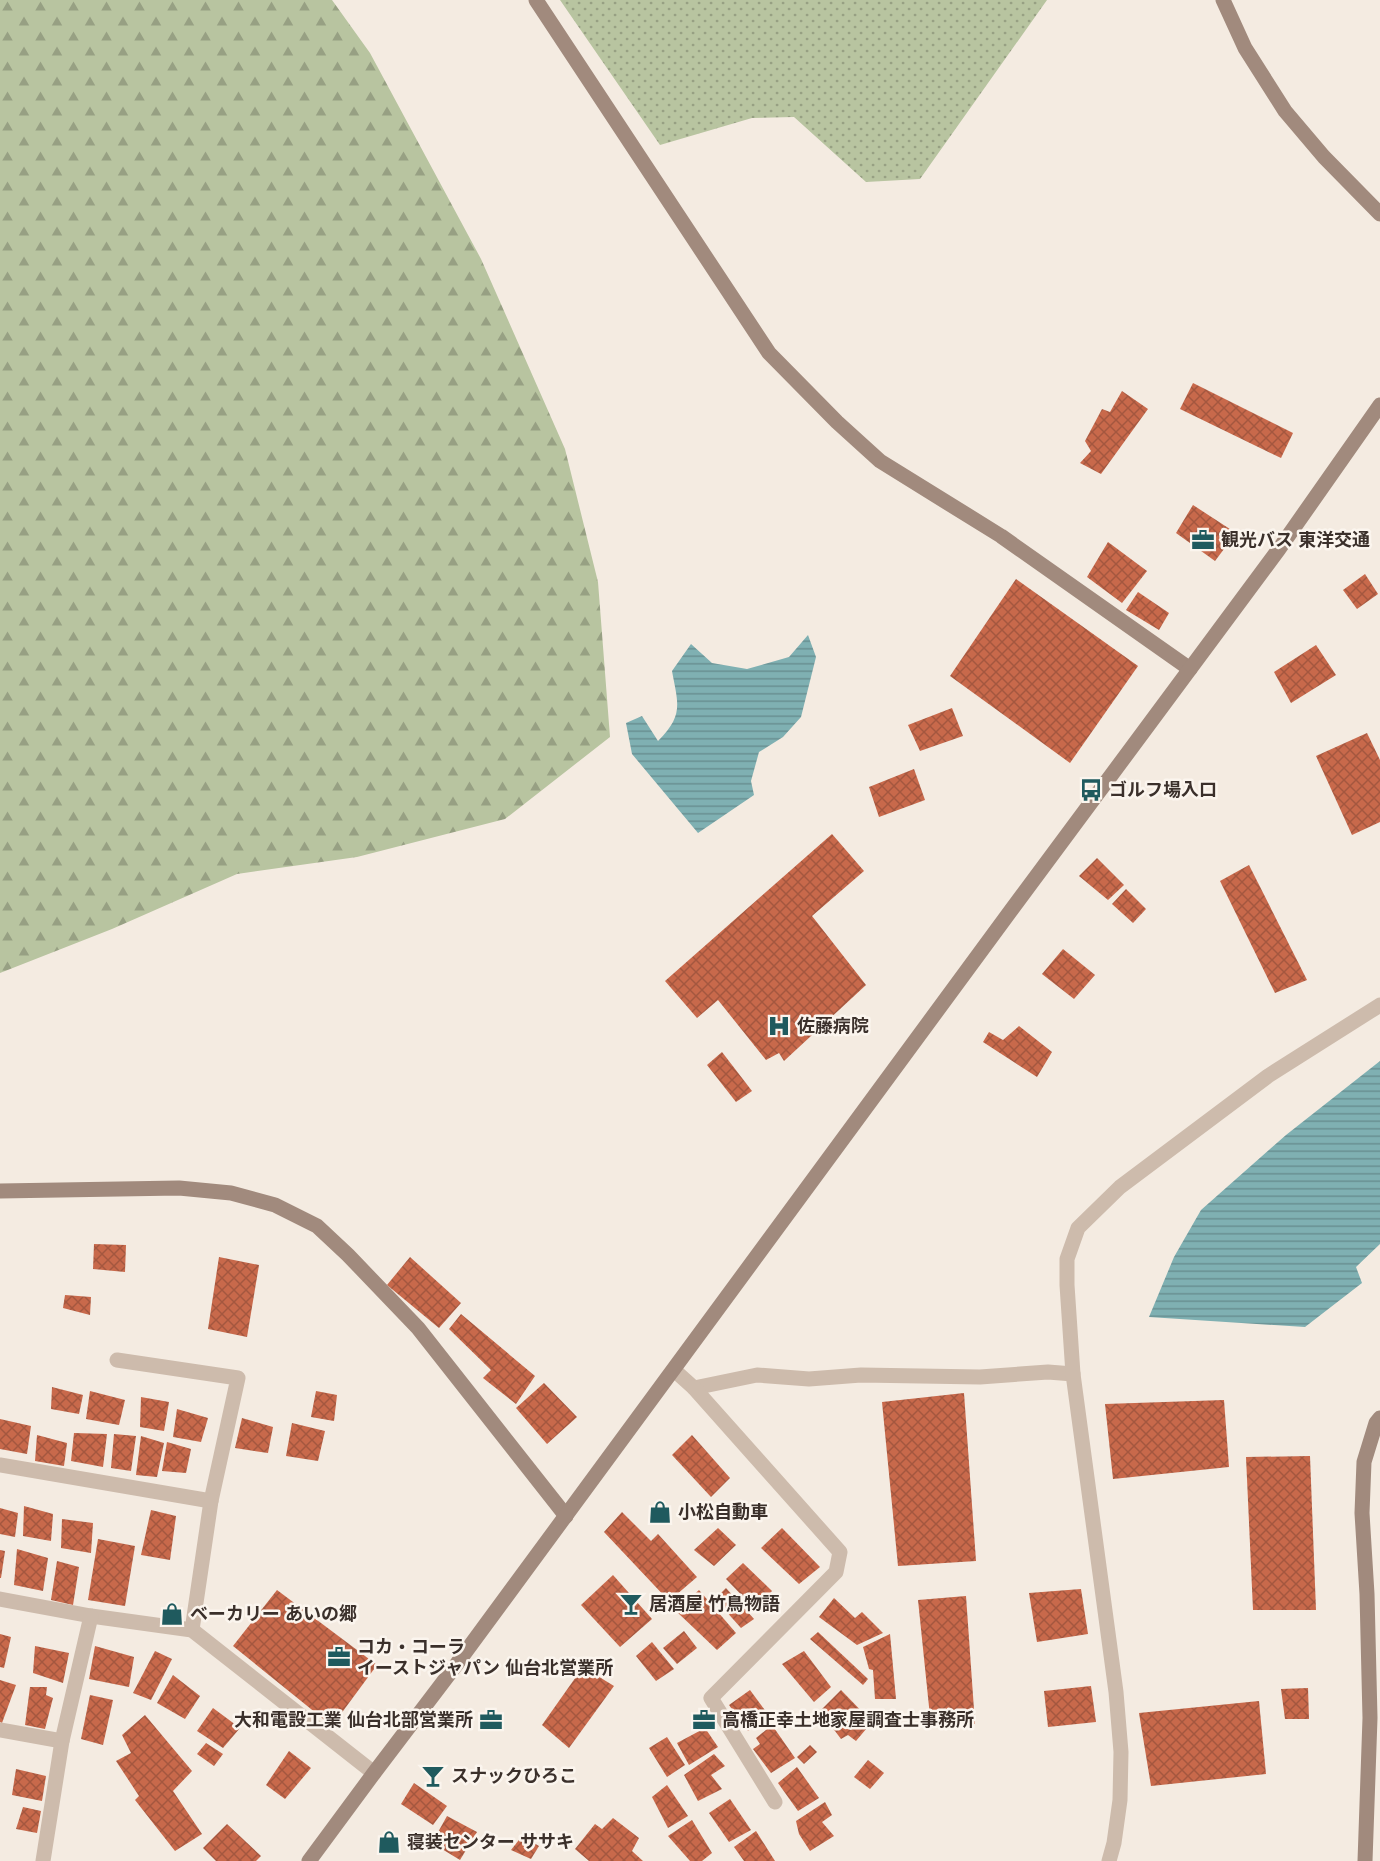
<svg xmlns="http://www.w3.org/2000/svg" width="1380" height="1861" font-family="Montserrat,'Noto Sans JP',sans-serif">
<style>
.grass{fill:url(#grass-dots)}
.forest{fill:url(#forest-firs)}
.water{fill:url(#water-rules)}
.building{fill:url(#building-cross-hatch)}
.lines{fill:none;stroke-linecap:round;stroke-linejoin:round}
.street{stroke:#cdbbac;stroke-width:15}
.secondary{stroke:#a18a7d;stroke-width:15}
.labels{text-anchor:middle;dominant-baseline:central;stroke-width:5;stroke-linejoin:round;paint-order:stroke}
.poi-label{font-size:18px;font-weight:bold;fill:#3b302b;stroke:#fbf5ee;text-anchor:start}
</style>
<defs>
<pattern id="grass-dots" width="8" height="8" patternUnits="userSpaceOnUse" patternTransform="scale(1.5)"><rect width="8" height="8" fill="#b8c4a0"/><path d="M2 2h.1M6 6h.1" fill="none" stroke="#97a083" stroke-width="1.8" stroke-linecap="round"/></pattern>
<pattern id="forest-firs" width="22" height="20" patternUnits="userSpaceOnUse" patternTransform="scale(1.5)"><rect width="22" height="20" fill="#b8c4a0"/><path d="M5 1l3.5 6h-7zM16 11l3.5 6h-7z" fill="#97a083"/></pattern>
<pattern id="water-rules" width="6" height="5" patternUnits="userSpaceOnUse" patternTransform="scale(1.5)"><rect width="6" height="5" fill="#7fb0b2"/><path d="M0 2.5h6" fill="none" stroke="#699091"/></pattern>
<pattern id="building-cross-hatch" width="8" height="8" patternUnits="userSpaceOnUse" patternTransform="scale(1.5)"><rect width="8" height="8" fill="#c8694b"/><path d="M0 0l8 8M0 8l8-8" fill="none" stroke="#a4573f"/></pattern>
</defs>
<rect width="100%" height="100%" fill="#f4ebe1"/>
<polygon class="grass" points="560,0 1047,0 920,179 866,182 794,117 752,118 660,145"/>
<polygon class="forest" points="0,0 332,0 370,53 481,259 565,449 598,582 610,737 505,819 357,857 237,874 112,929 0,973"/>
<g class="water">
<path d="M808,635L816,657L801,717L783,737L759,752L751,781L754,795L698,833L632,754L626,723L642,716L658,741C684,715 678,704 672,671L691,644L712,663L747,669L789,657Z"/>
<polygon points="1380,1061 1380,1244 1356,1267 1362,1283 1305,1327 1149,1317 1174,1257 1201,1210 1286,1135"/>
</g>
<g class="building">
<polygon points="1193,383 1293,433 1281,458 1180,409"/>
<polygon points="1122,391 1148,409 1101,474 1080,463 1091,451 1085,441 1102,409 1110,412"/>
<polygon points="1193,505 1236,533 1215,561 1176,533"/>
<polygon points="1108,542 1147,571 1122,603 1087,577"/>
<polygon points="1365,574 1378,594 1357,609 1343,590"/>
<polygon points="1016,579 1138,666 1070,763 950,676"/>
<polygon points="1138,592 1169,613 1159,630 1126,610"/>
<polygon points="1316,645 1336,675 1291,703 1274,672"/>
<polygon points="952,708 963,736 920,751 908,725"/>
<polygon points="1367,733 1380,760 1380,822 1352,835 1316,756"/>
<polygon points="914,769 925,800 879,817 869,787"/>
<polygon points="832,834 864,871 812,916 866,985 784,1061 779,1053 766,1060 718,1000 697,1018 665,981"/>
<polygon points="1097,858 1124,885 1108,900 1079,876"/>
<polygon points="1249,865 1307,980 1275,993 1220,881"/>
<polygon points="1126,889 1146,909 1133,923 1112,904"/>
<polygon points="1063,949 1095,975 1074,999 1042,974"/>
<polygon points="1019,1026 1052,1052 1037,1077 983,1042 989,1032 1003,1040"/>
<polygon points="722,1052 752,1091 736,1102 707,1065"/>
<polygon points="94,1244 126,1245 125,1272 93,1269"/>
<polygon points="219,1257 259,1265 247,1337 208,1329"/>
<polygon points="410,1257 461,1303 439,1328 387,1285"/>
<polygon points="65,1295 91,1297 90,1315 63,1308"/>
<polygon points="461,1314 535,1376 516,1404 483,1378 491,1370 449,1329"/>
<polygon points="544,1383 577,1417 547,1444 516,1408"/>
<polygon points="52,1387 83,1395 79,1414 51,1409"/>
<polygon points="90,1391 125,1400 119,1425 86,1419"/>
<polygon points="316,1391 337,1395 334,1421 311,1417"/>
<polygon points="964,1393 976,1561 898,1566 882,1402"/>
<polygon points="141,1397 169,1402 164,1431 140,1427"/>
<polygon points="1224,1400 1229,1467 1113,1479 1105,1404"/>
<polygon points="177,1409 208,1418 201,1442 173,1437"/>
<polygon points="242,1418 273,1427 268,1453 235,1448"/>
<polygon points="0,1419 31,1426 27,1454 0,1449"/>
<polygon points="292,1423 325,1431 318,1461 286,1456"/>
<polygon points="74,1433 107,1434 103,1467 71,1461"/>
<polygon points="114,1434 136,1436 131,1471 111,1468"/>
<polygon points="37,1435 67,1443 64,1466 35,1461"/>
<polygon points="692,1435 730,1478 711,1497 672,1455"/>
<polygon points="141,1436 164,1443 157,1477 136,1475"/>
<polygon points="167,1442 191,1449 186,1473 162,1471"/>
<polygon points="1310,1456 1316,1610 1253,1610 1246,1457"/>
<polygon points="24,1506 53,1514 51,1541 23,1536"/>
<polygon points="0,1508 18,1513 15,1537 0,1534"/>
<polygon points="151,1510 176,1516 170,1560 141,1555"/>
<polygon points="622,1512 651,1541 658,1534 697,1577 669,1601 604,1532"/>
<polygon points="62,1519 93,1523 91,1553 61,1548"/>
<polygon points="718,1528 736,1545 714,1566 694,1550"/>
<polygon points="782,1528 820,1567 799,1584 761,1548"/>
<polygon points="98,1539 135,1546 125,1606 88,1600"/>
<polygon points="17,1549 48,1558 43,1591 14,1585"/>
<polygon points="0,1550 5,1551 1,1578 0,1578"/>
<polygon points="57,1561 79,1567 73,1605 51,1600"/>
<polygon points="743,1563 772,1591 755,1609 726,1579"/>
<polygon points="613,1575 652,1619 620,1647 581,1605"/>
<polygon points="726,1588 754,1619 741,1628 715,1599"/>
<polygon points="1081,1589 1088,1634 1037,1642 1029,1593"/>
<polygon points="277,1590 377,1665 332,1726 233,1646"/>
<polygon points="699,1590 736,1633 717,1650 676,1611"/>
<polygon points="966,1596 975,1724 931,1726 918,1600"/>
<polygon points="834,1598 855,1618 862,1612 883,1633 857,1645 819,1617"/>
<polygon points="684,1631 697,1648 677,1664 663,1648"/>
<polygon points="818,1632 868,1679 863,1685 810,1639"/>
<polygon points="0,1634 11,1637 4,1668 0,1667"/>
<polygon points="890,1634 896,1699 875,1699 873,1670 869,1669 863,1647"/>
<polygon points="652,1642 674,1669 656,1681 636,1656"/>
<polygon points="35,1646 69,1653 63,1683 33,1673"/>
<polygon points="95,1646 134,1657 129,1687 89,1679"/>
<polygon points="155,1651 172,1659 151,1700 133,1693"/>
<polygon points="804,1651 831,1687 814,1702 782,1664"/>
<polygon points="583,1667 614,1686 569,1748 542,1725"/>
<polygon points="173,1675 200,1696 185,1719 157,1703"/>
<polygon points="0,1680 16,1685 2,1723 0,1722"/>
<polygon points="1091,1686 1096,1722 1048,1727 1044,1691"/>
<polygon points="30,1687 47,1687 46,1695 53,1698 45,1729 25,1725"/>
<polygon points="1308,1688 1309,1719 1285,1719 1281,1689"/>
<polygon points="750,1690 770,1717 748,1731 729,1705"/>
<polygon points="841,1690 872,1722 856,1741 848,1735 841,1739 820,1711"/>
<polygon points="90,1695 113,1700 103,1745 81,1739"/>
<polygon points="1259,1701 1266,1774 1151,1786 1139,1713"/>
<polygon points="213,1708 240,1728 223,1748 197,1731"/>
<polygon points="145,1715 192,1771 173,1791 202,1834 175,1851 135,1800 139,1796 116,1761 131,1753 122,1735"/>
<polygon points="772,1725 795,1758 771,1773 753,1749 760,1744 756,1738"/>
<polygon points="705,1728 718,1747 689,1765 677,1743"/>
<polygon points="667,1737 685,1765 667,1777 649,1748"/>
<polygon points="206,1743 223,1754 214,1766 197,1754"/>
<polygon points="810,1745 817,1752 804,1764 797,1757"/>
<polygon points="289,1751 311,1768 285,1799 266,1785"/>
<polygon points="714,1754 725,1766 711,1775 722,1789 698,1801 684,1775"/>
<polygon points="868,1760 884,1773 870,1789 854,1777"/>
<polygon points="797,1767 819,1798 798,1811 778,1783"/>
<polygon points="16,1769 46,1776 42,1801 12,1795"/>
<polygon points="414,1783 447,1806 433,1825 401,1804"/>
<polygon points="667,1785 688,1816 668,1828 652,1797"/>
<polygon points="730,1799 751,1830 729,1842 709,1813"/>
<polygon points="825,1802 832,1815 822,1822 834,1836 810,1851 799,1834 796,1821"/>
<polygon points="23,1807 41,1811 37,1833 16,1829"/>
<polygon points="447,1816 477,1832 460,1860 432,1843"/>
<polygon points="613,1818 639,1838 632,1851 643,1861 589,1861 575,1849 595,1824 602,1829"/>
<polygon points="692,1820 712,1853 702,1861 690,1861 668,1836"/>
<polygon points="227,1824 261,1856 256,1861 216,1861 203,1848"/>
<polygon points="756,1831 775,1861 744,1861 734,1847"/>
<polygon points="522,1836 539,1846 531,1859 511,1850"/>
</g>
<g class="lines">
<g class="street">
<polyline points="117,1360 238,1378 211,1501 192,1630"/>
<polyline points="674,1370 694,1388 757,1375 809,1379 861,1375 980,1377 1048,1372 1073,1374"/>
<polyline points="694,1388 840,1552 836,1572 711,1698 775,1802"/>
<polyline points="0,1465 211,1501"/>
<polyline points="0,1599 91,1616 192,1630 374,1773"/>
<polyline points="0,1730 62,1741"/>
<polyline points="43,1861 62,1741 91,1616"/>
<polyline points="1109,1861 1114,1843 1120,1800 1121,1752 1116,1692 1073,1374 1067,1285 1067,1259 1078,1228 1120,1187 1268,1076 1380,1005"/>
</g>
<g class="secondary">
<polyline points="536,0 769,353 837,422 880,461 1001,536 1190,669"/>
<polyline points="1223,0 1245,48 1285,111 1324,157 1380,214"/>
<polyline points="0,1191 179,1188 231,1193 275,1205 317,1226 348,1255 418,1328 566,1516"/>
<polyline points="309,1861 374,1773 453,1669 1012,909 1279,549 1380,405"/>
<polyline points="1365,1861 1370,1718 1367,1594 1362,1513 1364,1462 1376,1423 1380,1418"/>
</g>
</g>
<defs>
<g id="office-bare" transform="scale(1.8)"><path d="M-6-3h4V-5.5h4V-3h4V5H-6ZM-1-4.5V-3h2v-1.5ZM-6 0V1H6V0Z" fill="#1f5a5e" stroke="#fbf5ee" stroke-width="2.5" paint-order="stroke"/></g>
<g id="bus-bare" transform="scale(1.8)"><path d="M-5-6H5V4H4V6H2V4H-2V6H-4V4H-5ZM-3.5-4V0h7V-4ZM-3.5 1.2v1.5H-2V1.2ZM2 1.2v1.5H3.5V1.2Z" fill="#1f5a5e" stroke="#fbf5ee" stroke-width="2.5" paint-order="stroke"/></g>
<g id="hospital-bare" transform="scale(1.8)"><path d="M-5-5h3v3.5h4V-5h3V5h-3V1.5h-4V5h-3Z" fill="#1f5a5e" stroke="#fbf5ee" stroke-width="2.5" paint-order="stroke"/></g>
<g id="shop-bare" transform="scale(1.8)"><path d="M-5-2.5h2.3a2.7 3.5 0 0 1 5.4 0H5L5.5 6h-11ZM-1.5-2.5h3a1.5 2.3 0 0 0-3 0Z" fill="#1f5a5e" stroke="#fbf5ee" stroke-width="2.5" paint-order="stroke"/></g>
<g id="bar-bare" transform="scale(1.8)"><path d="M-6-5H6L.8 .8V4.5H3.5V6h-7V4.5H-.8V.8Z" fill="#1f5a5e" stroke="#fbf5ee" stroke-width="2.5" paint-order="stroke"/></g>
</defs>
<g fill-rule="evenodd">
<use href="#office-bare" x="1203" y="540"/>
<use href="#bus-bare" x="1091" y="790"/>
<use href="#hospital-bare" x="779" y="1026"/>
<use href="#shop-bare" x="660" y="1512"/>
<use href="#bar-bare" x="631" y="1604"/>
<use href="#shop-bare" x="172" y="1614"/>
<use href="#office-bare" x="339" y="1657"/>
<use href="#office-bare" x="491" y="1720"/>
<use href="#office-bare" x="704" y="1720"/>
<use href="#bar-bare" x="433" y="1776"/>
<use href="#shop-bare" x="389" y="1842"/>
</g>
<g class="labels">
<g class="poi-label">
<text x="1221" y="540">観光バス 東洋交通</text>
<text x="1109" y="790">ゴルフ場入口</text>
<text x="797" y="1026">佐藤病院</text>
<text x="678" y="1512">小松自動車</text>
<text x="649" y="1604">居酒屋 竹鳥物語</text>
<text x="190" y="1614">ベーカリー あいの郷</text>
<text x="357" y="1647">コカ・コーラ<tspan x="357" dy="21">イーストジャパン 仙台北営業所</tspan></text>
<text x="473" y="1720" text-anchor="end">大和電設工業 仙台北部営業所</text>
<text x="722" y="1720">高橋正幸土地家屋調査士事務所</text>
<text x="451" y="1776">スナックひろこ</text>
<text x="407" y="1842">寝装センター ササキ</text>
</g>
</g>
</svg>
